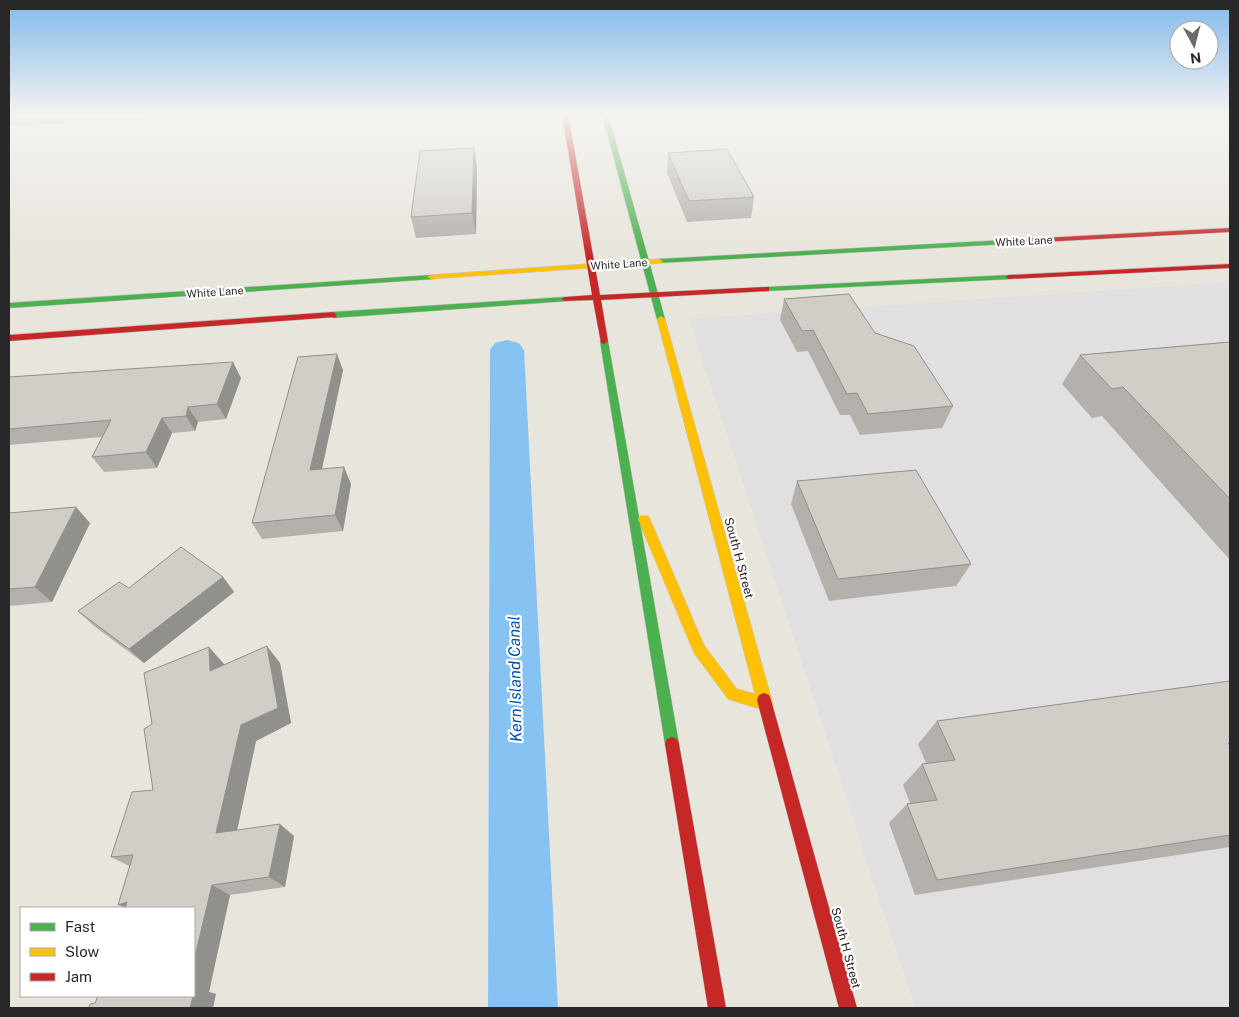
<svg xmlns="http://www.w3.org/2000/svg" width="1239" height="1017" font-family="'Public Sans',sans-serif">
<style>
.industrial{fill:#e2dfe1}
.lines{fill:none;stroke-linecap:round;stroke-linejoin:round}
.canal{fill:#87c3f2;fill-rule:evenodd}
.fast-casing{stroke:#c4c3c3;stroke-width:1}
.slow-casing{stroke:#c4c3c3;stroke-width:1}
.jam-casing{stroke:#c4c3c3;stroke-width:1}
.fast{fill:#4caf50;fill-rule:evenodd}
.slow{fill:#ffc107;fill-rule:evenodd}
.jam{fill:#c62828;fill-rule:evenodd}
.wall{fill:#b4b1ac}
.shaded-wall{fill:#92908c}
.building{fill:#d1cec8;stroke:#92908c}
.labels{text-anchor:middle;dominant-baseline:central;stroke-width:4.5;stroke-linejoin:round;paint-order:stroke}
.far-street-label{font-size:11px;fill:#282828;stroke:#fff}
.street-label{font-size:12px;fill:#282828;stroke:#fff}
.near-water-label{font-size:16px;font-style:italic;fill:#004ea5;stroke:#fff}
</style>
<rect width="100%" height="100%" fill="#e8e5dd"/>
<polygon class="industrial" points="1230,282 1230,1008 915,1008 689,319"/>
<g class="lines">
<polygon class="canal" points="507,340 519,343 524,350 558,1008 488,1008 490,350 495,343"/>
<g class="fast-casing">
<g id="fast">
<polygon points="602,114 608,114 665,319 664,321 661,322 657,319"/>
<polygon points="1023,239 1026,239 1026,243 659,263 655,261 659,259"/>
<polygon points="431,275 434,275 434,279 9,308 9,303"/>
<polygon points="1009,275 1012,275 1012,279 766,291 762,289 766,287"/>
<polygon points="565,297 569,299 568,301 333,318 329,315 333,312"/>
<polygon points="604,338 608,341 679,744 677,749 672,751 667,749 665,744 600,341"/>
</g>
</g>
<g class="slow-casing">
<g id="slow">
<polygon points="659,259 663,261 662,263 431,279 427,277 431,275"/>
<polygon points="661,316 665,319 773,704 771,709 766,711 728,699 694,653 638,519 640,516 648,516 650,519 704,645 737,689 755,694 657,319"/>
</g>
</g>
<g class="jam-casing">
<g id="jam">
<polygon points="562,114 568,114 600,295 766,287 769,287 769,291 601,300 608,341 604,344 601,343 593,300 565,301 561,299 565,297 592,295"/>
<polygon points="1230,228 1230,232 1023,243 1019,241 1023,239"/>
<polygon points="1230,264 1230,268 1009,279 1005,277 1009,275"/>
<polygon points="333,312 337,315 336,317 9,341 9,335"/>
<polygon points="764,693 769,695 771,700 857,1008 839,1008 757,700 759,695"/>
<polygon points="672,737 677,739 679,744 726,1008 708,1008 665,744 667,739"/>
</g>
</g>
<use href="#fast" class="fast"/>
<use href="#slow" class="slow"/>
<use href="#jam" class="jam"/>
</g>
<g class="wall">
<polygon points="9,114 240,114 9,126"/>
<polygon points="668,153 754,197 751,218 687,222 667,173"/>
<polygon points="477,168 476,234 416,238 411,217"/>
<polygon points="784,299 875,333 953,406 942,428 860,435 850,415 840,415 808,351 797,352 780,320"/>
<polygon points="1230,342 1230,560 1102,416 1092,418 1062,384 1080,355"/>
<polygon points="343,370 322,469 351,484 343,531 262,539 252,523"/>
<polygon points="9,377 241,378 226,419 198,422 195,431 172,433 157,468 104,472 92,457 102,437 9,445"/>
<polygon points="797,481 971,564 956,586 829,601 791,504"/>
<polygon points="9,513 90,523 52,602 9,606"/>
<polygon points="223,577 234,592 144,663 94,626 78,611 129,588"/>
<polygon points="280,663 291,723 256,741 237,830 294,836 285,887 230,895 209,992 216,994 194,996 129,866 111,857 153,790 152,724 224,664"/>
<polygon points="1230,681 1230,847 915,895 889,823 907,804 910,803 903,785 922,764 926,763 918,744 937,721"/>
</g>
<g class="shaded-wall">
<polygon points="474,148 477,168 476,234 472,213"/>
<polygon points="337,354 343,370 318,487 310,470"/>
<polygon points="233,362 241,378 226,419 217,404"/>
<polygon points="188,407 198,422 195,431 186,416"/>
<polygon points="162,418 172,433 157,468 146,452"/>
<polygon points="344,467 351,484 343,531 335,515"/>
<polygon points="76,507 90,523 52,602 35,587"/>
<polygon points="223,577 234,592 144,663 129,649"/>
<polygon points="267,646 280,663 291,723 256,741 234,845 216,833 241,725"/>
<polygon points="209,647 224,664 225,687 210,671"/>
<polygon points="280,824 294,836 285,887 269,877"/>
<polygon points="212,885 230,895 209,992 216,994 213,1008 190,1008 193,996 194,996 194,960"/>
<polygon points="127,902 127,908 118,905"/>
</g>
<g class="building">
<polygon points="474,148 472,213 411,217 420,151"/>
<polygon points="727,149 754,197 689,201 668,153"/>
<polygon points="849,294 875,333 914,346 953,406 868,414 857,393 847,394 813,330 802,331 784,299"/>
<polygon points="1230,342 1230,499 1123,387 1112,389 1080,355"/>
<polygon points="337,354 310,470 344,467 335,515 252,523 298,357"/>
<polygon points="233,362 217,404 188,407 186,416 162,418 146,452 92,457 111,420 9,429 9,377"/>
<polygon points="916,470 971,564 838,579 797,481"/>
<polygon points="76,507 35,587 9,589 9,513"/>
<polygon points="181,547 223,577 129,649 78,611 119,582 129,588"/>
<polygon points="267,646 278,708 241,725 216,833 280,824 269,877 212,885 194,960 194,908 125,908 127,902 118,905 133,855 111,857 132,792 153,790 144,729 152,724 144,673 209,647 210,671"/>
<polygon points="1230,681 1230,743 1228,743 1230,746 1230,835 937,880 907,804 937,800 922,764 955,760 937,721"/>
<polygon points="98,996 193,996 190,1008 89,1008 90,1004 95,1003"/>
</g>
<linearGradient id="sky" x2="0" y2="1"><stop stop-color="#81baec"/><stop offset="0.45" stop-color="#f5f3f0"/><stop offset="1" stop-color="#f5f3f0" stop-opacity="0"/></linearGradient>
<rect width="1239" height="256" fill="url(#sky)"/>
<g class="labels">
<g class="far-street-label">
<text transform="translate(1024 241) rotate(-3)">White Lane</text>
<text transform="translate(619 264) rotate(-4)">White Lane</text>
<text transform="translate(215 292) rotate(-4)">White Lane</text>
</g>
<g class="street-label">
<text transform="translate(739 558) rotate(75)">South H Street</text>
<text transform="translate(846 948) rotate(75)">South H Street</text>
</g>
<g class="near-water-label">
<text transform="translate(515 679) rotate(-91)">Kern Island Canal</text>
</g>
</g>
<rect width="1239" height="1017" fill="none" stroke="#282828" stroke-width="20"/>
<rect x="20" y="907" width="175" height="90" fill="#ffffff" stroke="#a9a9a9"/>
<rect x="30" y="923" width="25" height="8" fill="#4caf50" stroke="#a9a9a9"/>
<text x="65" y="932" font-size="15" fill="#282828">Fast</text>
<rect x="30" y="948" width="25" height="8" fill="#ffc107" stroke="#a9a9a9"/>
<text x="65" y="957" font-size="15" fill="#282828">Slow</text>
<rect x="30" y="973" width="25" height="8" fill="#c62828" stroke="#a9a9a9"/>
<text x="65" y="982" font-size="15" fill="#282828">Jam</text>
<g transform="translate(1194 45) rotate(173)"><circle r="24" fill="#ffffff" stroke="#a9a9a9"/>
<path d="M0-4L9 19L0 12L-9 19Z" fill="#6b6a67"/>
<text y="-8" font-size="14" font-weight="bold" text-anchor="middle" fill="#282828">N</text>
</g>
</svg>
